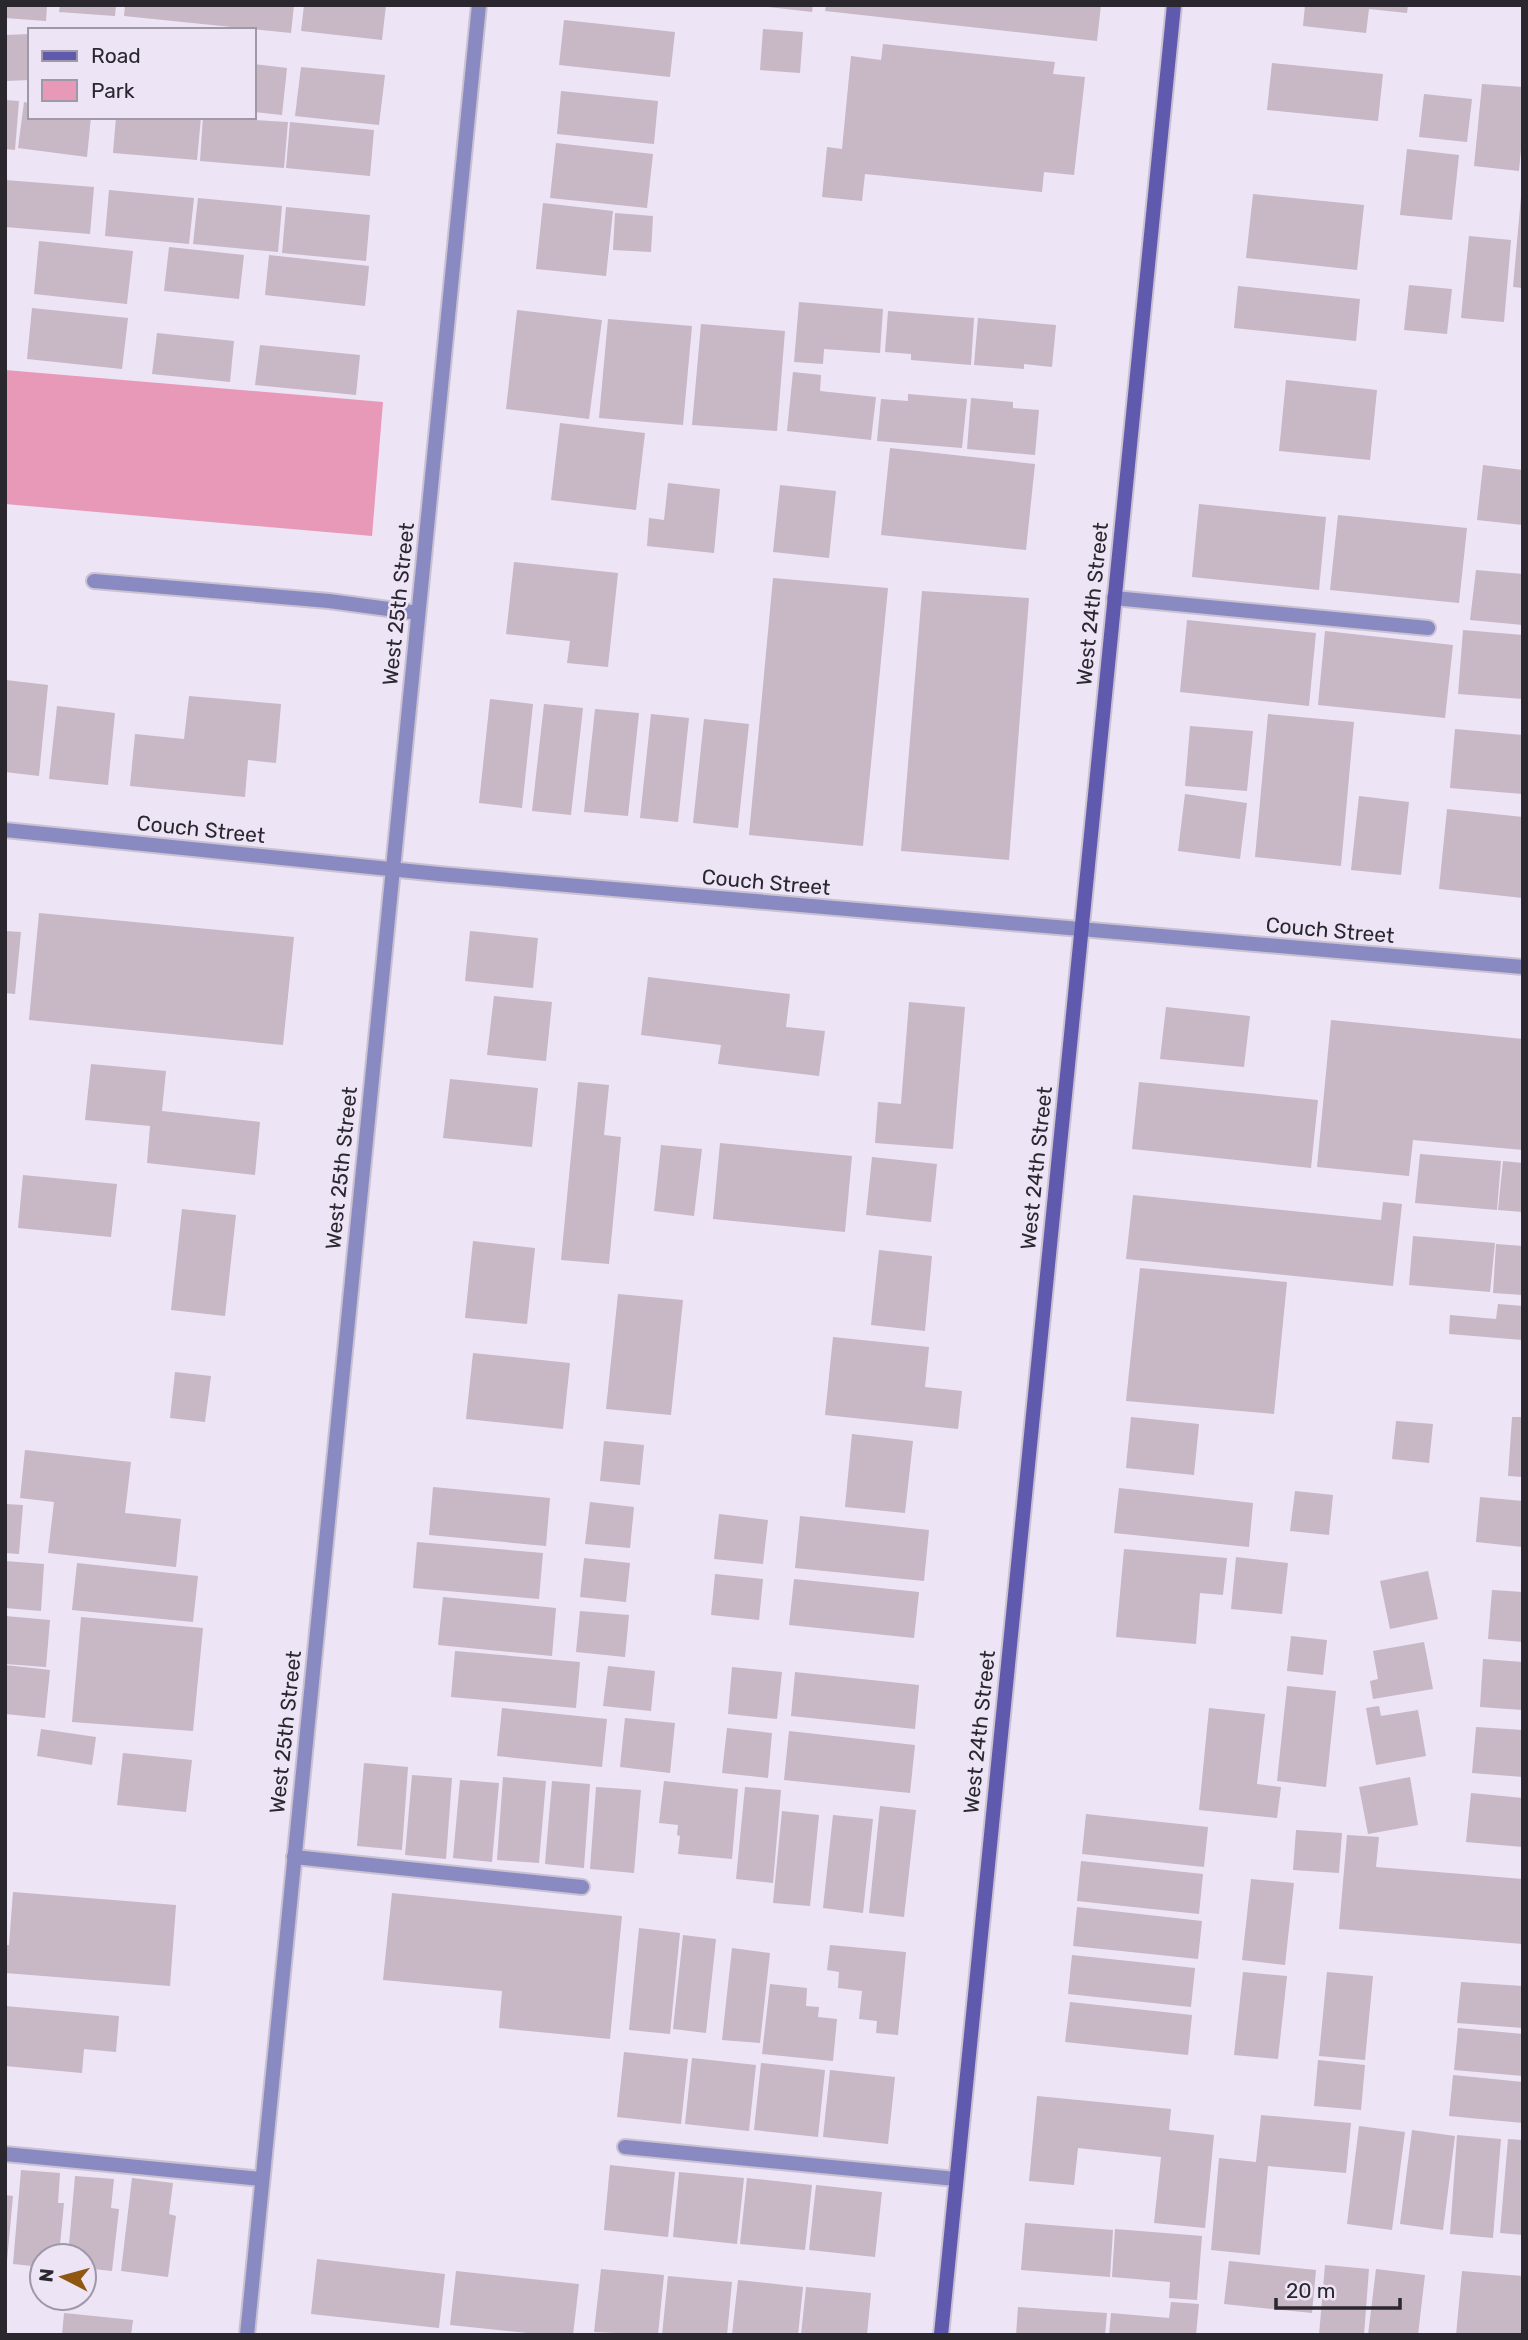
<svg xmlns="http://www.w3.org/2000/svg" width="1528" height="2340" font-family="Rubik,sans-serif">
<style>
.green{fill:#e899b8}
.building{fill:#c8b7c5}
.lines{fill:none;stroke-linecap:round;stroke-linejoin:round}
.lane-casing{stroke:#cac2d2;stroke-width:18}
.street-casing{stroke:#cac2d2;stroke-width:18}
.secondary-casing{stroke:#cac2d2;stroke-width:18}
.lane{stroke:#8a8ac3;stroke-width:14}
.street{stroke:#8a8ac3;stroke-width:14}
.secondary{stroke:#5f5aad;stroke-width:14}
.labels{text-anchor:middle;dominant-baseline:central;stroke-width:5;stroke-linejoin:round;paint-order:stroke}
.street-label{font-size:21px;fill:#2a272e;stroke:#ede4f6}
</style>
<rect width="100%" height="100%" fill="#ede4f6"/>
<polygon class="green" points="5,370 383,402 372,536 5,504"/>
<g class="building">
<polygon points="5,5 47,5 46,21 5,18"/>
<polygon points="60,5 116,5 115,16 59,12"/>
<polygon points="125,5 294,5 291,33 124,16"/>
<polygon points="304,5 386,5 382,40 301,31"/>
<polygon points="768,5 813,5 812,12 768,7"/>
<polygon points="826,5 1101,5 1097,41 825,11"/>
<polygon points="1305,5 1408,5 1407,13 1369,9 1366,33 1303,26"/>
<polygon points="564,20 675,32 670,77 559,65"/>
<polygon points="763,29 803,32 800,73 760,70"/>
<polygon points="30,34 30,80 6,81 5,35"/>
<polygon points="883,44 1055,62 1053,74 1085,77 1074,175 1044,172 1042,192 865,174 862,201 822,197 827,147 842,149 851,56 881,60"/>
<polygon points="1272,63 1383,74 1378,121 1267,110"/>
<polygon points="254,64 287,68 282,115 254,112"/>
<polygon points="301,67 385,75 379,125 295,116"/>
<polygon points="1482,84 1523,87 1523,127 1519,171 1474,166"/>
<polygon points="561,91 658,101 654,144 557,134"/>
<polygon points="1424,94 1472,99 1467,142 1419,137"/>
<polygon points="5,100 19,101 15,150 5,149"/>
<polygon points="24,102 30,103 30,117 91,117 87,157 18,148"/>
<polygon points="116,117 201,117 197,160 113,153"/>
<polygon points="203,117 288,122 284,168 200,161"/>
<polygon points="290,122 374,130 370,176 286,168"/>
<polygon points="556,143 653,154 647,208 550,198"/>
<polygon points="1407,149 1459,155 1452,220 1400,215"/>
<polygon points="5,180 94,187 90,234 5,227"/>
<polygon points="109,190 194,198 189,244 105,236"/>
<polygon points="1253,194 1364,205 1357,270 1246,258"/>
<polygon points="1521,197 1523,197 1523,288 1513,287"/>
<polygon points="198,198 282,206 278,252 193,244"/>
<polygon points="543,203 613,211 606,276 536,269"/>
<polygon points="286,207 370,215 366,261 282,253"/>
<polygon points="615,213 653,216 651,252 613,250"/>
<polygon points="1469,236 1511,240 1504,322 1461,318"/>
<polygon points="39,241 133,251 127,304 34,294"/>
<polygon points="169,247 244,255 239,299 164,291"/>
<polygon points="269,255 369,266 365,306 265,295"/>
<polygon points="1409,285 1452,289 1447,334 1404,330"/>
<polygon points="1238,286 1360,299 1356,341 1234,328"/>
<polygon points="799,302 883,309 880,353 824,349 823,364 794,362"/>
<polygon points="32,308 128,318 122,369 27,359"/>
<polygon points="517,310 602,320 589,419 506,409"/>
<polygon points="888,311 974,318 971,365 911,360 911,354 885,352"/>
<polygon points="978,318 1056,325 1052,367 1024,364 1024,369 974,365"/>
<polygon points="608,319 692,326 683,425 599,418"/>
<polygon points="701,324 785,331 777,431 692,425"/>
<polygon points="157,333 234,341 230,382 152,374"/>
<polygon points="260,345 360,355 356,395 255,385"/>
<polygon points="793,372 821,375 820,391 876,397 871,440 787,431"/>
<polygon points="1286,380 1377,390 1370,460 1279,451"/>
<polygon points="908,394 967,399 962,448 877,441 881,399 908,401"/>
<polygon points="971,398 1013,402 1013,408 1039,410 1035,455 967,449"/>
<polygon points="560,423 645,433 636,510 551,500"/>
<polygon points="890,448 1035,464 1026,550 881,535"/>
<polygon points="1483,465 1523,470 1523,525 1477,520"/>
<polygon points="668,483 720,489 714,553 647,546 649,518 664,520"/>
<polygon points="780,485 836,491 829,558 773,552"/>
<polygon points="1199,504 1326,517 1319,590 1192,577"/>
<polygon points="1338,515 1467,528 1459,603 1330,590"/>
<polygon points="514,562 618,573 608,667 567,663 570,641 506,634"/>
<polygon points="1476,570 1523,574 1523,625 1470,620"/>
<polygon points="773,578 888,588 863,846 749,835"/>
<polygon points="922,591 1029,598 1009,860 901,851"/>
<polygon points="1187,620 1316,633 1309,706 1180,692"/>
<polygon points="1463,630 1523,635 1523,699 1458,694"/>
<polygon points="1325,631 1453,645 1445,718 1318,705"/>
<polygon points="6,680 48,685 39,776 5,772"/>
<polygon points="189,696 281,704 276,763 248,760 245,797 130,786 135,734 184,739"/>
<polygon points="490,699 533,704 522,808 479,803"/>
<polygon points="544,704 583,708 571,815 532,811"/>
<polygon points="57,706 115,713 108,785 49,779"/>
<polygon points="595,709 639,713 628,816 584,812"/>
<polygon points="651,714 689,718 678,822 640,818"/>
<polygon points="1268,714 1354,722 1341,866 1255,857"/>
<polygon points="704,719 749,724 738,828 693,823"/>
<polygon points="1190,726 1253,731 1247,791 1185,786"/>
<polygon points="1455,729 1523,735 1523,794 1450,788"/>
<polygon points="1185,794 1247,803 1240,859 1178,851"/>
<polygon points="1359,796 1409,802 1401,875 1351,870"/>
<polygon points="1447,809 1523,817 1523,898 1439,889"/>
<polygon points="39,913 294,937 283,1045 29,1020"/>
<polygon points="5,931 21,932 15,994 5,993"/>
<polygon points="470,931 538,938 533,988 465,981"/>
<polygon points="648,977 790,994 786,1027 825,1031 819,1076 718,1064 721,1045 641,1035"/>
<polygon points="494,996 552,1002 546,1061 487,1055"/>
<polygon points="909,1002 965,1007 953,1149 875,1143 878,1102 901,1104"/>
<polygon points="1166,1007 1250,1016 1244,1067 1160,1059"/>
<polygon points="1331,1020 1523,1039 1523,1150 1413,1140 1409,1176 1317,1167"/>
<polygon points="91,1064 166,1071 162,1111 260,1122 255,1175 147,1163 150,1126 85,1120"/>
<polygon points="450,1079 538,1088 532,1147 443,1138"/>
<polygon points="578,1082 609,1085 604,1135 621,1137 609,1264 561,1260"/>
<polygon points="1139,1082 1318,1100 1311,1168 1132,1149"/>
<polygon points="720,1143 852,1156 845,1232 713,1219"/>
<polygon points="661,1145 702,1149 694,1216 654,1211"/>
<polygon points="1420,1154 1501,1161 1497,1210 1415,1203"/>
<polygon points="872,1157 937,1164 931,1222 866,1215"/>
<polygon points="1503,1161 1523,1163 1523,1212 1498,1210"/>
<polygon points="23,1175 117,1184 111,1237 18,1228"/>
<polygon points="1133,1195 1381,1220 1383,1202 1402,1204 1393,1286 1126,1259"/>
<polygon points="182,1209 236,1215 225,1316 171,1310"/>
<polygon points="1413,1236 1495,1243 1490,1292 1409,1285"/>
<polygon points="473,1241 535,1248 527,1324 465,1318"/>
<polygon points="1496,1244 1523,1246 1523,1295 1493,1293"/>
<polygon points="879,1250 932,1256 925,1331 871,1325"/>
<polygon points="1140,1268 1287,1282 1274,1414 1126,1401"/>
<polygon points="618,1294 683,1300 671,1415 606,1409"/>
<polygon points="1498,1304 1523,1306 1523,1340 1449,1334 1450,1315 1496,1319"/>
<polygon points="833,1337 929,1347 925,1387 962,1391 958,1429 825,1415"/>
<polygon points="473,1353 570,1363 563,1429 466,1419"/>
<polygon points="175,1372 211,1376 205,1422 170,1418"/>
<polygon points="1131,1417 1199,1424 1194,1475 1126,1468"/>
<polygon points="1512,1417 1523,1417 1523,1477 1508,1476"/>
<polygon points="1396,1421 1433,1424 1429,1463 1392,1459"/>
<polygon points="852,1434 913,1441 905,1513 845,1507"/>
<polygon points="604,1441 644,1445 640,1485 600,1481"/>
<polygon points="25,1450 131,1462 125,1513 181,1519 176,1567 48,1553 54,1502 20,1498"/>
<polygon points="433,1487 550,1498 546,1546 429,1535"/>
<polygon points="1119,1488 1253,1503 1249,1547 1114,1533"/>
<polygon points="1295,1491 1333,1495 1329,1535 1290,1531"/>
<polygon points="1480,1497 1523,1501 1523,1547 1476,1542"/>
<polygon points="590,1502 634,1507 630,1548 585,1544"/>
<polygon points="5,1504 23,1505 19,1554 5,1553"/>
<polygon points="719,1514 768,1520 763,1564 714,1559"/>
<polygon points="800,1516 929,1530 924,1581 795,1568"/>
<polygon points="417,1542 543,1553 539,1599 413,1588"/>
<polygon points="1124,1549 1227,1558 1223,1595 1200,1593 1196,1644 1116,1637"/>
<polygon points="1236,1557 1288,1563 1282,1614 1231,1609"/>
<polygon points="584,1558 630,1563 626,1602 580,1597"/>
<polygon points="5,1561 44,1564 41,1611 5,1608"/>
<polygon points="77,1563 198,1576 193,1622 72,1610"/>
<polygon points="1428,1571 1438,1619 1390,1629 1380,1581"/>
<polygon points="715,1574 763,1579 759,1620 711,1615"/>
<polygon points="794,1579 919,1592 914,1638 789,1625"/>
<polygon points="1492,1590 1523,1592 1523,1642 1488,1639"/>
<polygon points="443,1597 556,1608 552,1656 438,1645"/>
<polygon points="580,1611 629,1615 625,1657 576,1652"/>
<polygon points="5,1616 50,1620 46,1667 5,1664"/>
<polygon points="81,1617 203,1628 193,1731 72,1722"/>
<polygon points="1291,1636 1327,1640 1323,1675 1287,1671"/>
<polygon points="1424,1642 1433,1689 1373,1699 1370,1681 1378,1679 1373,1651"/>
<polygon points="455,1651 580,1662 576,1708 451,1697"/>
<polygon points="1483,1659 1523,1662 1523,1710 1480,1707"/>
<polygon points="5,1665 50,1670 45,1718 5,1714"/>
<polygon points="608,1666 655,1671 651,1711 603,1706"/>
<polygon points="732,1667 782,1672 777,1719 728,1714"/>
<polygon points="795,1672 919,1685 915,1729 791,1716"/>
<polygon points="1287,1686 1336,1691 1326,1787 1277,1781"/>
<polygon points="1379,1706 1381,1716 1418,1710 1426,1756 1376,1765 1366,1708"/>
<polygon points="502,1708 607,1719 602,1767 497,1756"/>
<polygon points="1209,1708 1265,1714 1257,1784 1281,1787 1277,1818 1199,1810"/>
<polygon points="625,1718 675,1723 670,1773 620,1767"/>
<polygon points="1476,1727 1523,1730 1523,1777 1472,1773"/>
<polygon points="727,1728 772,1733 768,1778 722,1773"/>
<polygon points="41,1729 96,1737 92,1765 37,1756"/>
<polygon points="789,1731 915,1745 910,1793 784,1780"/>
<polygon points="123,1753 192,1760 186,1812 117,1805"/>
<polygon points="364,1763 408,1767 402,1850 357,1846"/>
<polygon points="412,1775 452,1778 446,1859 405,1855"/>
<polygon points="503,1777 546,1781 539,1863 497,1860"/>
<polygon points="1410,1777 1418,1825 1368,1834 1359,1787"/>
<polygon points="460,1780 499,1783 492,1862 453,1858"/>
<polygon points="552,1781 590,1784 584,1868 545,1864"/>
<polygon points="664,1781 738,1789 732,1859 678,1854 680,1836 677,1835 678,1825 659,1823"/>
<polygon points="596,1787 641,1790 634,1873 590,1869"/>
<polygon points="745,1787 781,1790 773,1883 736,1879"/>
<polygon points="1471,1793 1523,1798 1523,1847 1466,1842"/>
<polygon points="880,1806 916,1810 904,1917 869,1913"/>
<polygon points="782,1811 819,1815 810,1906 773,1903"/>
<polygon points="1086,1814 1208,1827 1204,1867 1082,1854"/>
<polygon points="833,1815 873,1819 863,1913 823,1908"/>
<polygon points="1296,1830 1342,1833 1339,1873 1293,1870"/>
<polygon points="1347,1835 1379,1837 1376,1867 1523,1879 1523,1944 1339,1929"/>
<polygon points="1081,1861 1203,1874 1199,1914 1077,1901"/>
<polygon points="1251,1879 1294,1883 1285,1965 1242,1960"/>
<polygon points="13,1892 176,1905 170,1986 5,1973 5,1945 9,1945"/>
<polygon points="392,1893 622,1916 610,2039 499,2028 502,1991 383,1980"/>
<polygon points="1077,1907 1202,1921 1198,1959 1073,1946"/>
<polygon points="639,1928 680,1933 670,2034 629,2030"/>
<polygon points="683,1935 716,1939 706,2033 673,2029"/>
<polygon points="830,1945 906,1952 898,2035 876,2033 877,2021 859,2019 862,1991 838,1988 839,1972 827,1970"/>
<polygon points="732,1948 770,1953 760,2043 722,2040"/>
<polygon points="1072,1955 1195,1968 1191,2007 1068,1994"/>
<polygon points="1243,1972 1287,1976 1278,2059 1234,2055"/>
<polygon points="1327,1972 1373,1976 1365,2060 1319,2056"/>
<polygon points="1461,1982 1523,1986 1523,2028 1457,2023"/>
<polygon points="770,1984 807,1988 806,2006 819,2007 818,2017 837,2019 833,2061 762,2054"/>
<polygon points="1070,2002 1192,2015 1188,2055 1065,2042"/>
<polygon points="5,2006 119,2016 116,2052 84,2049 82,2073 5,2066"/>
<polygon points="1458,2028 1523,2034 1523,2076 1454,2070"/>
<polygon points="624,2052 688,2059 681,2124 617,2117"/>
<polygon points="692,2058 756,2065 749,2131 685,2124"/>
<polygon points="1318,2060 1365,2065 1361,2110 1314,2106"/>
<polygon points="761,2063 825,2070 818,2137 754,2130"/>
<polygon points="830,2070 895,2077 888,2144 823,2137"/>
<polygon points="1453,2075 1523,2082 1523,2123 1449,2116"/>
<polygon points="1037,2096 1171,2109 1169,2130 1214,2135 1205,2228 1154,2223 1161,2157 1078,2148 1074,2185 1029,2181"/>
<polygon points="1261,2115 1351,2123 1346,2173 1268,2166 1260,2255 1211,2250 1219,2158 1256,2162"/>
<polygon points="1359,2126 1405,2132 1392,2230 1347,2224"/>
<polygon points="1412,2130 1455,2136 1443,2230 1400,2224"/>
<polygon points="1457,2135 1501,2139 1493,2238 1450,2234"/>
<polygon points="1508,2139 1523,2140 1523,2235 1500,2233"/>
<polygon points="610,2165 675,2172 668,2237 604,2230"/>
<polygon points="21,2170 60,2173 58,2203 64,2203 59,2256 42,2256 42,2267 13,2264"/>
<polygon points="679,2172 744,2178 737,2244 673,2237"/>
<polygon points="75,2176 114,2179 111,2208 119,2209 112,2271 84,2268 84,2256 68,2256"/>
<polygon points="132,2178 173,2183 169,2214 176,2216 168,2277 121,2271"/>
<polygon points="747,2178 812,2185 805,2250 740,2244"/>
<polygon points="816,2185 882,2192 875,2257 809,2250"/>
<polygon points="5,2195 13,2196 7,2261 5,2260"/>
<polygon points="1025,2223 1113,2230 1110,2277 1021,2270"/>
<polygon points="1115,2229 1202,2236 1197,2300 1169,2298 1170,2282 1112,2277"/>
<polygon points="317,2259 445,2274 439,2328 311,2314"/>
<polygon points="1229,2261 1316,2270 1312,2313 1224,2304"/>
<polygon points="1325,2265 1369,2269 1364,2335 1319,2335"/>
<polygon points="601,2269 664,2275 658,2335 594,2332"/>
<polygon points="1376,2269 1425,2275 1418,2335 1368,2335"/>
<polygon points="456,2271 579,2284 573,2335 547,2335 450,2325"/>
<polygon points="1462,2271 1523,2276 1523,2335 1456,2335"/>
<polygon points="668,2276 732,2282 727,2335 662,2335"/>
<polygon points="738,2280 803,2287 798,2335 732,2335"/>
<polygon points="806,2287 871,2293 867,2335 801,2335"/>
<polygon points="1171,2302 1199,2304 1196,2335 1109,2335 1111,2313 1169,2318"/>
<polygon points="1018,2307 1107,2313 1105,2335 1016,2335"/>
<polygon points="64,2313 133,2320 131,2335 62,2335"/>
</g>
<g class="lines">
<g class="lane-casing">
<g id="lane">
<polyline points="94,581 329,601 418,613"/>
<polyline points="1114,598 1428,628"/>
<polyline points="294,1857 582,1887"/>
<polyline points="625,2147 956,2179"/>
<polyline points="5,2154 262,2179"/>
</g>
</g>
<g class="street-casing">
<g id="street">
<polyline points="5,830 439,874 1523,967"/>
<polyline points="247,2335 479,5"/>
</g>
</g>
<g class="secondary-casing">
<polyline id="secondary" points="941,2335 1174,5"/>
</g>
<use href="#lane" class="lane"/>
<use href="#street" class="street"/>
<use href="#secondary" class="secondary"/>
</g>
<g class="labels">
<g class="street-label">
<text transform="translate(398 604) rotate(-84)">West 25th Street</text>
<text transform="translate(1092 604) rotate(-84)">West 24th Street</text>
<text transform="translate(201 829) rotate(6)">Couch Street</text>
<text transform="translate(766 882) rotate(5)">Couch Street</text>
<text transform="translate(1330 930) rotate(5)">Couch Street</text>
<text transform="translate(341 1168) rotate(-84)">West 25th Street</text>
<text transform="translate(1036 1168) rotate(-84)">West 24th Street</text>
<text transform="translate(285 1732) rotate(-84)">West 25th Street</text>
<text transform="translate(979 1732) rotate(-84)">West 24th Street</text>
</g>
</g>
<rect width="1528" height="2340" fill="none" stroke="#2a272e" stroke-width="14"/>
<rect x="28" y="28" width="228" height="91" fill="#ede4f6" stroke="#9f98a6" stroke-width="2"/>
<rect x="42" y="51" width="35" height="10" fill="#5f5aad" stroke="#9f98a6" stroke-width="2"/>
<text x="91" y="63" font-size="21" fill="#2a272e">Road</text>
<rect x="42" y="80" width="35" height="21" fill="#e899b8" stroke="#9f98a6" stroke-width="2"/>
<text x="91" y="98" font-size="21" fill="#2a272e">Park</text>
<g transform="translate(63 2277) rotate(276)"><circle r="33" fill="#ede4f6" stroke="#9f98a6" stroke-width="2"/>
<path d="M0-5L12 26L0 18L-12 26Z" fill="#8f570f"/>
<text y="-10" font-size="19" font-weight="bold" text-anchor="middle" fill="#2a272e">N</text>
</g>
<path d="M1276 2298v10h124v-10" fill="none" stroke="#2a272e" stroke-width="3.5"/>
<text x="1286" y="2298" font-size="21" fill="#2a272e" stroke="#ede4f6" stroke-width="5" paint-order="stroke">20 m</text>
</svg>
